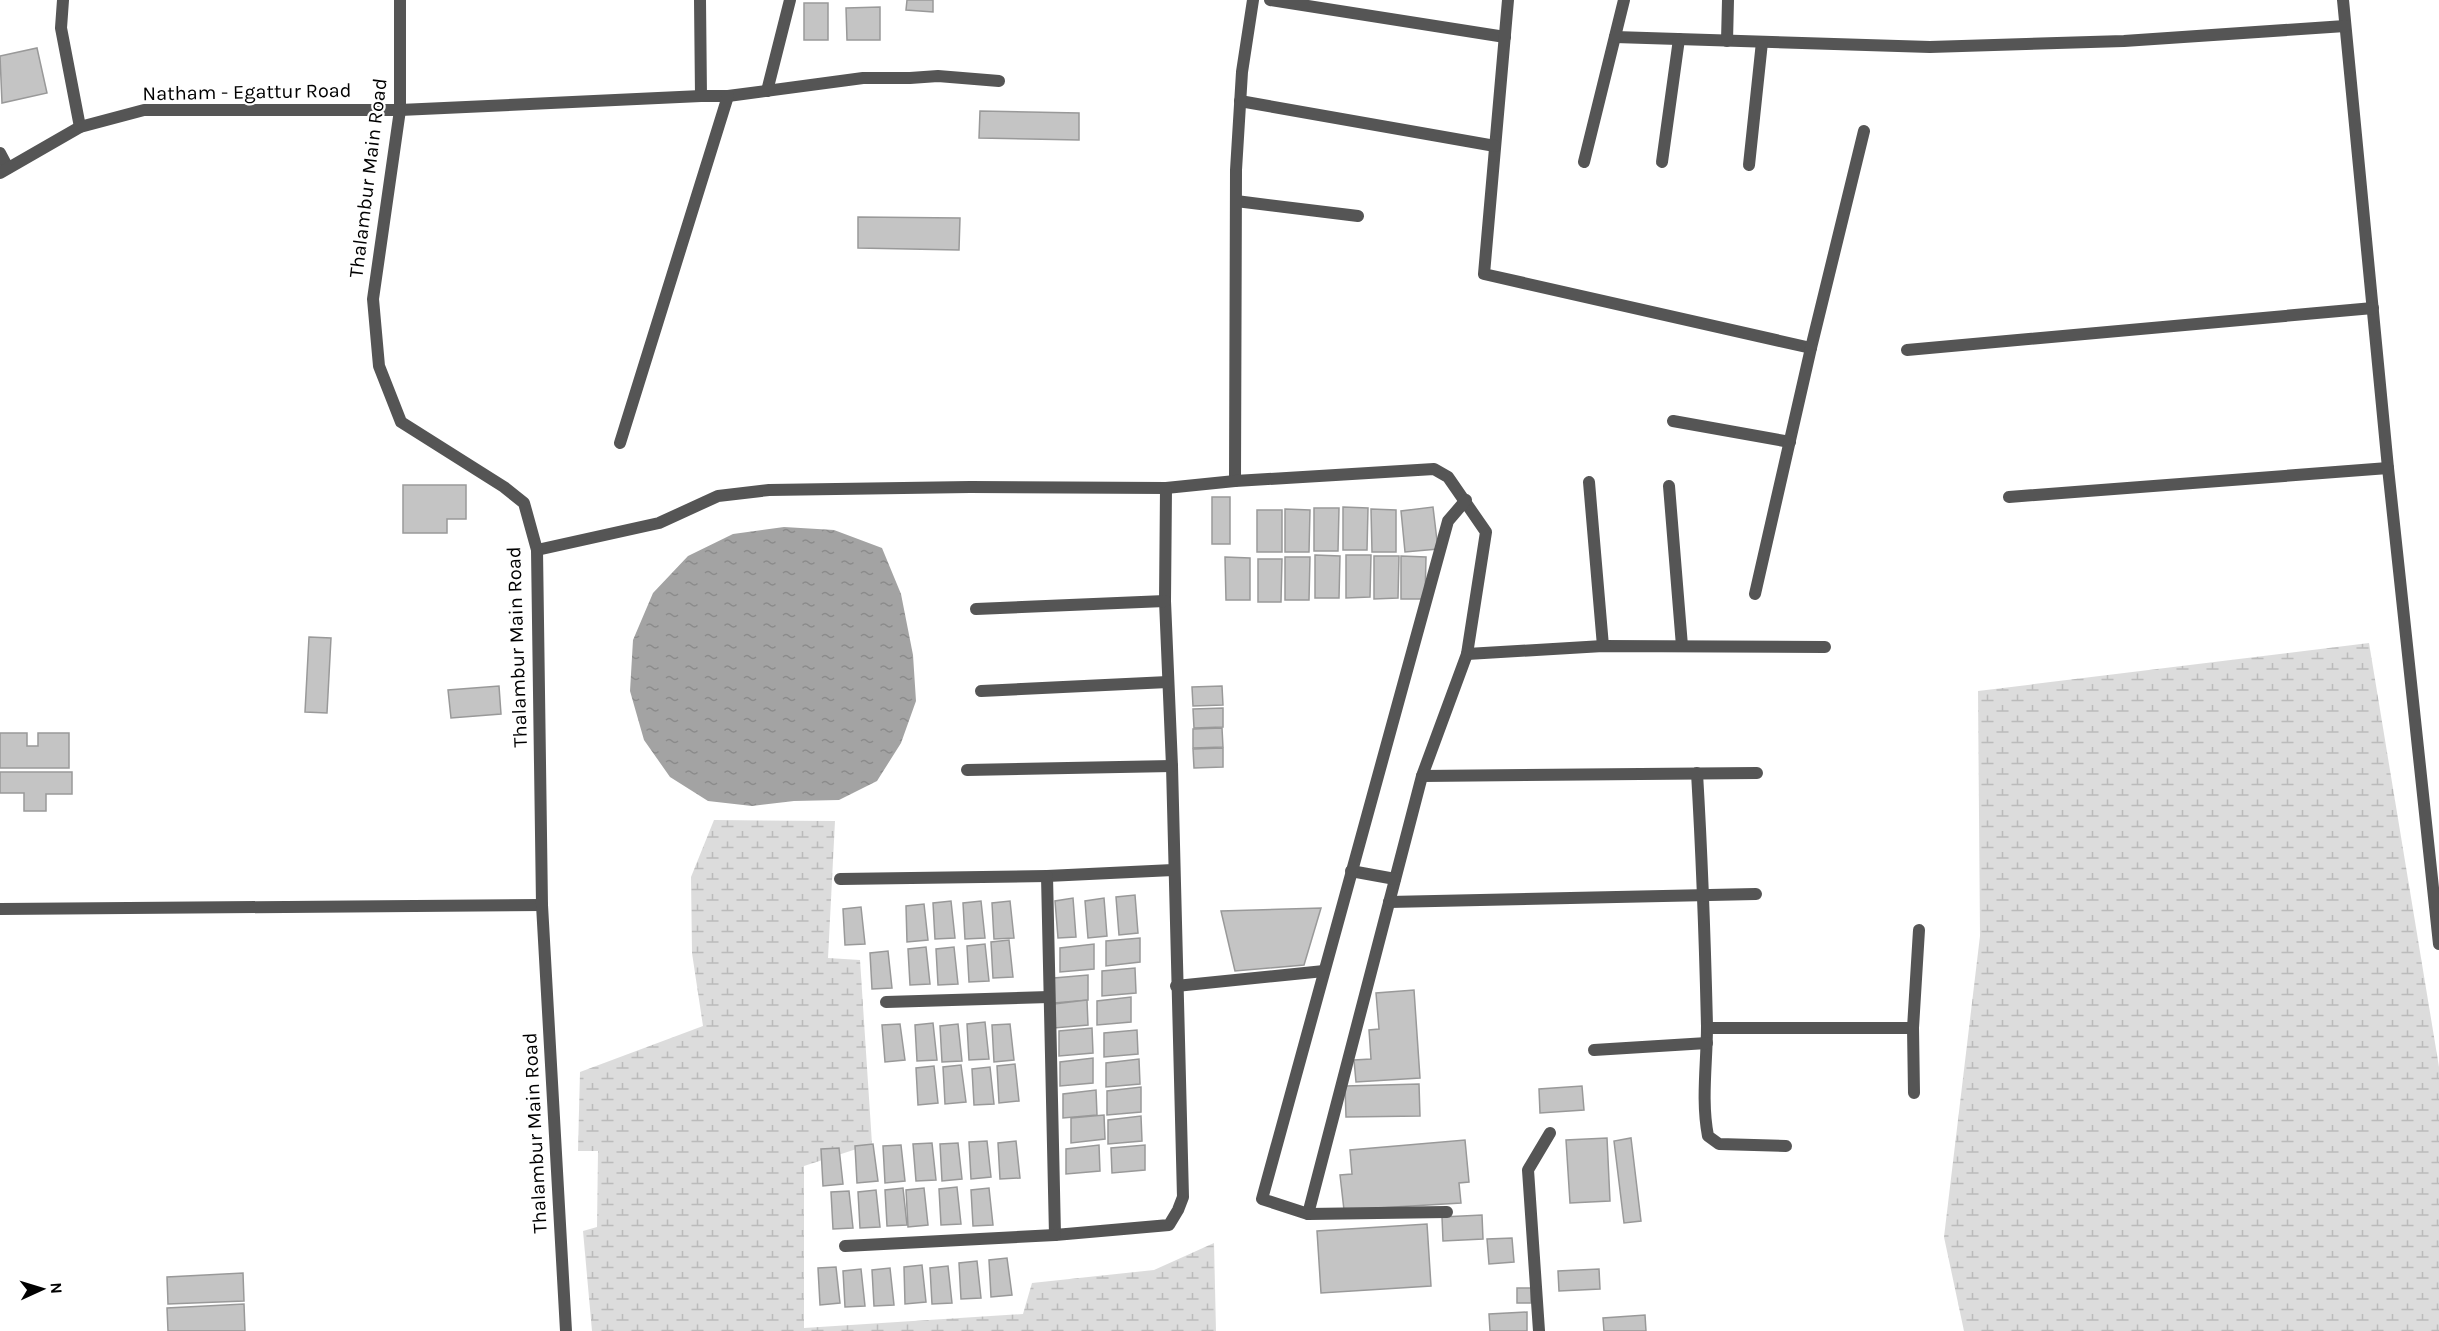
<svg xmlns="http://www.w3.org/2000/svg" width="2439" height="1331" font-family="Karla,sans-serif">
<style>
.wetland{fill:url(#wetland-marsh)}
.water{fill:url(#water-ripples)}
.building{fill:#c4c4c4;stroke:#999;stroke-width:1.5}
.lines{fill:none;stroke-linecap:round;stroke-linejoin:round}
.minor{stroke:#555;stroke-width:12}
.tertiary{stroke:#555;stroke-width:12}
.labels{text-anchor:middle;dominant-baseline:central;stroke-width:4.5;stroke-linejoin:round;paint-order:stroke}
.street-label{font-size:20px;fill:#000;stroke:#fff}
</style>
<defs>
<pattern id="wetland-marsh" width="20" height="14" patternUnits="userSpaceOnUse" patternTransform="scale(1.5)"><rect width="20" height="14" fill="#dcdcdc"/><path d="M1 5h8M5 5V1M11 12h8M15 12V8" fill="none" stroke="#bbb"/></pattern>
<pattern id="water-ripples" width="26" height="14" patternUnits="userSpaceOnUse" patternTransform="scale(1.5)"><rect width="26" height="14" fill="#a3a3a3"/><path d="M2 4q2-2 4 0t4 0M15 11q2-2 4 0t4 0" fill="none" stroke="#8b8b8b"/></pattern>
</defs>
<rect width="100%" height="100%" fill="#fff"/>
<g class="wetland">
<polygon points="2369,643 2439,1067 2439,1331 1964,1331 1944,1237 1980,936 1978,691"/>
<polygon points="714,820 835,821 828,958 860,960 872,1144 804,1166 804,1328 1023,1314 1032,1283 1154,1270 1214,1243 1216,1331 592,1331 583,1231 597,1227 598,1151 578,1151 580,1072 703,1026 692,953 691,877"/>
</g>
<polygon class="water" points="784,527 834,530 882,548 901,594 913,655 916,701 901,743 877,781 839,800 794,801 752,806 708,801 670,777 644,740 630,691 633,640 653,593 688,556 733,534"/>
<g class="building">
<polygon points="907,0 933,0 933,12 906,10"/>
<rect x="804" y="3" width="24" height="37"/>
<polygon points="880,7 880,40 847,40 846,8"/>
<polygon points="37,48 47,93 2,103 0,56"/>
<polygon points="980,111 1079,113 1079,140 979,138"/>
<polygon points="858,217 960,218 959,250 858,248"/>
<polygon points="403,485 466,485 466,519 447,519 447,533 403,533"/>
<rect x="1212" y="497" width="18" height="47"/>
<polygon points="1343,507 1368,508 1367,550 1343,550"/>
<polygon points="1433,507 1438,549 1405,552 1401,511"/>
<polygon points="1314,508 1339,508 1338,551 1314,551"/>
<polygon points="1285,509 1310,510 1309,552 1285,552"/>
<polygon points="1371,509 1396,510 1396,552 1372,552"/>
<rect x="1257" y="510" width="25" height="42"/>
<polygon points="1315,555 1340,556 1339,598 1315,598"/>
<polygon points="1346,555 1371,555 1370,597 1346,598"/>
<polygon points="1374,556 1399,556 1398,598 1374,599"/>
<polygon points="1401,556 1426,557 1425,599 1401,599"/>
<polygon points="1225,557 1250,558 1250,600 1226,600"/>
<polygon points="1285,557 1310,557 1309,600 1285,600"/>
<polygon points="1258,559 1282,559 1281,602 1258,602"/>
<polygon points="309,637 331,638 327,713 305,712"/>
<polygon points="499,686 501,714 451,718 448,690"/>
<polygon points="1222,686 1223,705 1193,706 1192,687"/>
<polygon points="1223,708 1223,727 1194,728 1193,709"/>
<polygon points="1222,728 1223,747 1193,748 1193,729"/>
<polygon points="0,733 27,733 27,746 38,746 38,733 69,733 69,768 0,768"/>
<polygon points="1223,748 1223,767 1194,768 1193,749"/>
<polygon points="0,772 72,772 72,794 46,794 46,811 24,811 24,793 0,793"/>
<polygon points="1135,895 1138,933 1119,935 1116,897"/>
<polygon points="1073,898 1076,937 1058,938 1055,901"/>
<polygon points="1104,898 1107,936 1088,938 1085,901"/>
<polygon points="951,901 955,938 935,939 933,903"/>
<polygon points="981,901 985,938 965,939 963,903"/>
<polygon points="1010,901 1014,938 994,939 992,903"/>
<polygon points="924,904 928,940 907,942 906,906"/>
<polygon points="861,907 865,944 845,945 843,909"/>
<polygon points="1321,908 1304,965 1235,971 1221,911"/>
<polygon points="1140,938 1140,962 1106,966 1106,941"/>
<polygon points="1009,940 1013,977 993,978 991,942"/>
<polygon points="985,944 989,981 969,982 967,946"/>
<polygon points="1094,944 1094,969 1060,972 1060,948"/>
<polygon points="926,947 930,984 910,985 908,949"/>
<polygon points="954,947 958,984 938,985 936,949"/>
<polygon points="888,951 892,988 872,989 870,953"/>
<polygon points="1135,968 1136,993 1102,996 1102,971"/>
<polygon points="1088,975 1088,1000 1054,1003 1054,978"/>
<polygon points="1414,990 1420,1078 1356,1082 1354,1060 1371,1059 1369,1030 1379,1029 1376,993"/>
<polygon points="1131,997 1131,1022 1097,1025 1097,1001"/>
<polygon points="1087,1000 1088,1025 1054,1028 1054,1004"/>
<polygon points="985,1022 989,1059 969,1060 967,1024"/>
<polygon points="933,1023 937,1060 917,1061 915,1025"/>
<polygon points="900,1024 905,1060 885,1062 882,1025"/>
<polygon points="958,1024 962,1061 942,1062 940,1026"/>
<polygon points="1010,1024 1014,1060 994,1062 992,1025"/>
<polygon points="1092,1028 1093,1053 1059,1056 1059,1031"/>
<polygon points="1137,1030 1138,1054 1104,1057 1104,1033"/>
<polygon points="1093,1058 1093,1083 1060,1086 1060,1062"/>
<polygon points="1139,1059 1140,1084 1106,1087 1106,1063"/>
<polygon points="1015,1064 1019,1101 999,1103 997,1066"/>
<polygon points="961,1065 966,1102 945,1104 943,1067"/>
<polygon points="934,1066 938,1103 918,1105 916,1068"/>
<polygon points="990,1067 994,1104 974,1105 972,1069"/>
<polygon points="1419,1084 1420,1116 1346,1117 1345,1086"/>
<polygon points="1582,1086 1584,1110 1540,1113 1539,1089"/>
<polygon points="1141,1087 1141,1112 1107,1115 1107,1091"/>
<polygon points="1096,1090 1097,1115 1063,1118 1063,1094"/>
<polygon points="1104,1115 1105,1139 1071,1143 1071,1118"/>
<polygon points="1141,1116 1142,1141 1108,1144 1108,1120"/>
<polygon points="1607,1138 1610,1201 1570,1203 1566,1140"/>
<polygon points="1631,1138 1641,1221 1624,1223 1614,1141"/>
<polygon points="1465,1140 1469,1182 1459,1183 1461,1203 1344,1210 1340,1175 1352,1174 1350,1150"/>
<polygon points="987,1141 991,1177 971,1179 969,1142"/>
<polygon points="1016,1141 1020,1178 1000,1179 998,1143"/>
<polygon points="932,1143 936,1180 916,1181 913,1144"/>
<polygon points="958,1143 962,1179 942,1181 940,1144"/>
<polygon points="873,1144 878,1181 857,1183 855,1146"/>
<polygon points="901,1145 905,1181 885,1183 883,1146"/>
<polygon points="1099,1145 1100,1171 1066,1174 1066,1149"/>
<polygon points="1145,1145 1145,1170 1112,1173 1111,1148"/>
<polygon points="839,1148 843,1184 823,1186 821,1149"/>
<polygon points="957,1187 961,1224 941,1225 939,1189"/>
<polygon points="903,1188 907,1225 887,1226 885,1190"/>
<polygon points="924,1188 928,1225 908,1227 906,1190"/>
<polygon points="989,1188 993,1225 973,1226 971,1190"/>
<polygon points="876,1190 880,1227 860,1228 858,1192"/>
<polygon points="849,1191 853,1228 833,1229 831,1192"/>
<polygon points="1482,1215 1483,1239 1443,1241 1442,1217"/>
<polygon points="1427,1224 1431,1286 1321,1293 1317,1231"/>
<polygon points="1512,1238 1514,1262 1489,1264 1487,1239"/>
<polygon points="1007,1258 1012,1295 991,1297 989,1260"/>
<polygon points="977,1261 981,1298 961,1299 959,1263"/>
<polygon points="922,1265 926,1302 905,1304 904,1267"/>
<polygon points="948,1266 952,1303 932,1304 930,1268"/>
<polygon points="836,1267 840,1303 820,1305 818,1268"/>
<polygon points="890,1268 894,1305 874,1306 872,1270"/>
<polygon points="861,1269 865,1306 845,1307 843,1271"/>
<polygon points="1599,1269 1600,1289 1559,1291 1558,1271"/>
<polygon points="243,1273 244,1301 168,1304 167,1277"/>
<rect x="1517" y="1288" width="14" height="15"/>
<polygon points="244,1304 245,1331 168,1331 167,1308"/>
<polygon points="1527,1312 1527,1331 1490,1331 1489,1314"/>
<polygon points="1645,1315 1646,1331 1604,1331 1603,1318"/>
</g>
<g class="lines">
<g class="minor">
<polyline points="63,0 61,28 80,127"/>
<polyline points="700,0 701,96"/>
<polyline points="1270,0 1505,37"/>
<polyline points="1508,0 1484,274 1811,348"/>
<polyline points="2343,0 2388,468 2439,944"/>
<polyline points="1615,37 1930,47 2124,41 2345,26"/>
<polyline points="1727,41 1728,0"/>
<polyline points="767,91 790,0"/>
<polyline points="1240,101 1495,146"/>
<polyline points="400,110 701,96 728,96 863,78 910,78 938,76 999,81"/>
<polyline points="0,153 8,168"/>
<polyline points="1584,162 1624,0"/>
<polyline points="1662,162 1679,39"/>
<polyline points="1749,165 1762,42"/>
<polyline points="1236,201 1358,216"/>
<polyline points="1907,350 2373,308"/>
<polyline points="1673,421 1790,442"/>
<polyline points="620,443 728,96"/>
<polyline points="1235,481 1236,170 1242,72 1253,0"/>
<polyline points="1589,482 1603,646"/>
<polyline points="1669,486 1682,646"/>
<polyline points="1166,488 1235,481 1434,469 1448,477 1486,532 1467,654 1422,776 1308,1214"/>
<polyline points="2009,497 2388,468"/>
<polyline points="537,550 659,523 718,496 769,490 970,487 1166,488 1165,601 1172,766 1183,1197 1178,1210 1169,1225 1055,1235 1047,876 1173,870"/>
<polyline points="1755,594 1811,348 1864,131"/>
<polyline points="976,609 1165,601"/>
<polyline points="1467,654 1603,646 1825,647"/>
<polyline points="981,691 1168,682"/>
<polyline points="967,770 1172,766"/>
<path d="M1697,773C1702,858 1705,942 1707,1026C1707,1063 1701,1100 1708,1136L1719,1144L1786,1146"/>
<polyline points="1422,776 1757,773"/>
<polyline points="1351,871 1395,879"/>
<polyline points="840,879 1047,876"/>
<polyline points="1389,902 1756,894"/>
<polyline points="0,909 542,905"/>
<polyline points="1176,986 1324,971"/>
<polyline points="886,1002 1049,997"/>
<polyline points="1707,1028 1913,1028"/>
<polyline points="1594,1050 1707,1043"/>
<polyline points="1914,1093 1913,1028 1919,930"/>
<polyline points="1447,1212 1308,1214 1262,1199 1448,521 1466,500"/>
<polyline points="845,1246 1055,1235"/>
<polyline points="1539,1331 1528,1170 1550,1133"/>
</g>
<g class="tertiary">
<polyline points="400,0 400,110 373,299 379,366 401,422 504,487 524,503 537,550 542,905 566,1331"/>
<polyline points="0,173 80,127 144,110 400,110"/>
</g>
</g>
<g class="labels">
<g class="street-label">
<text transform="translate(247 92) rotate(-1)">Natham - Egattur Road</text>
<text transform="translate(368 178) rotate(-83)">Thalambur Main Road</text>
<text transform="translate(517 647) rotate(-92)">Thalambur Main Road</text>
<text transform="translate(535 1133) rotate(-93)">Thalambur Main Road</text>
</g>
</g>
<g transform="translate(42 1289) rotate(86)" stroke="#ffffff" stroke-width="4.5" paint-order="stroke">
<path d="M0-4.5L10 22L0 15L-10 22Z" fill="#000000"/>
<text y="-9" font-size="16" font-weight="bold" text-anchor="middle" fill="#000000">N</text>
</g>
</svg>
